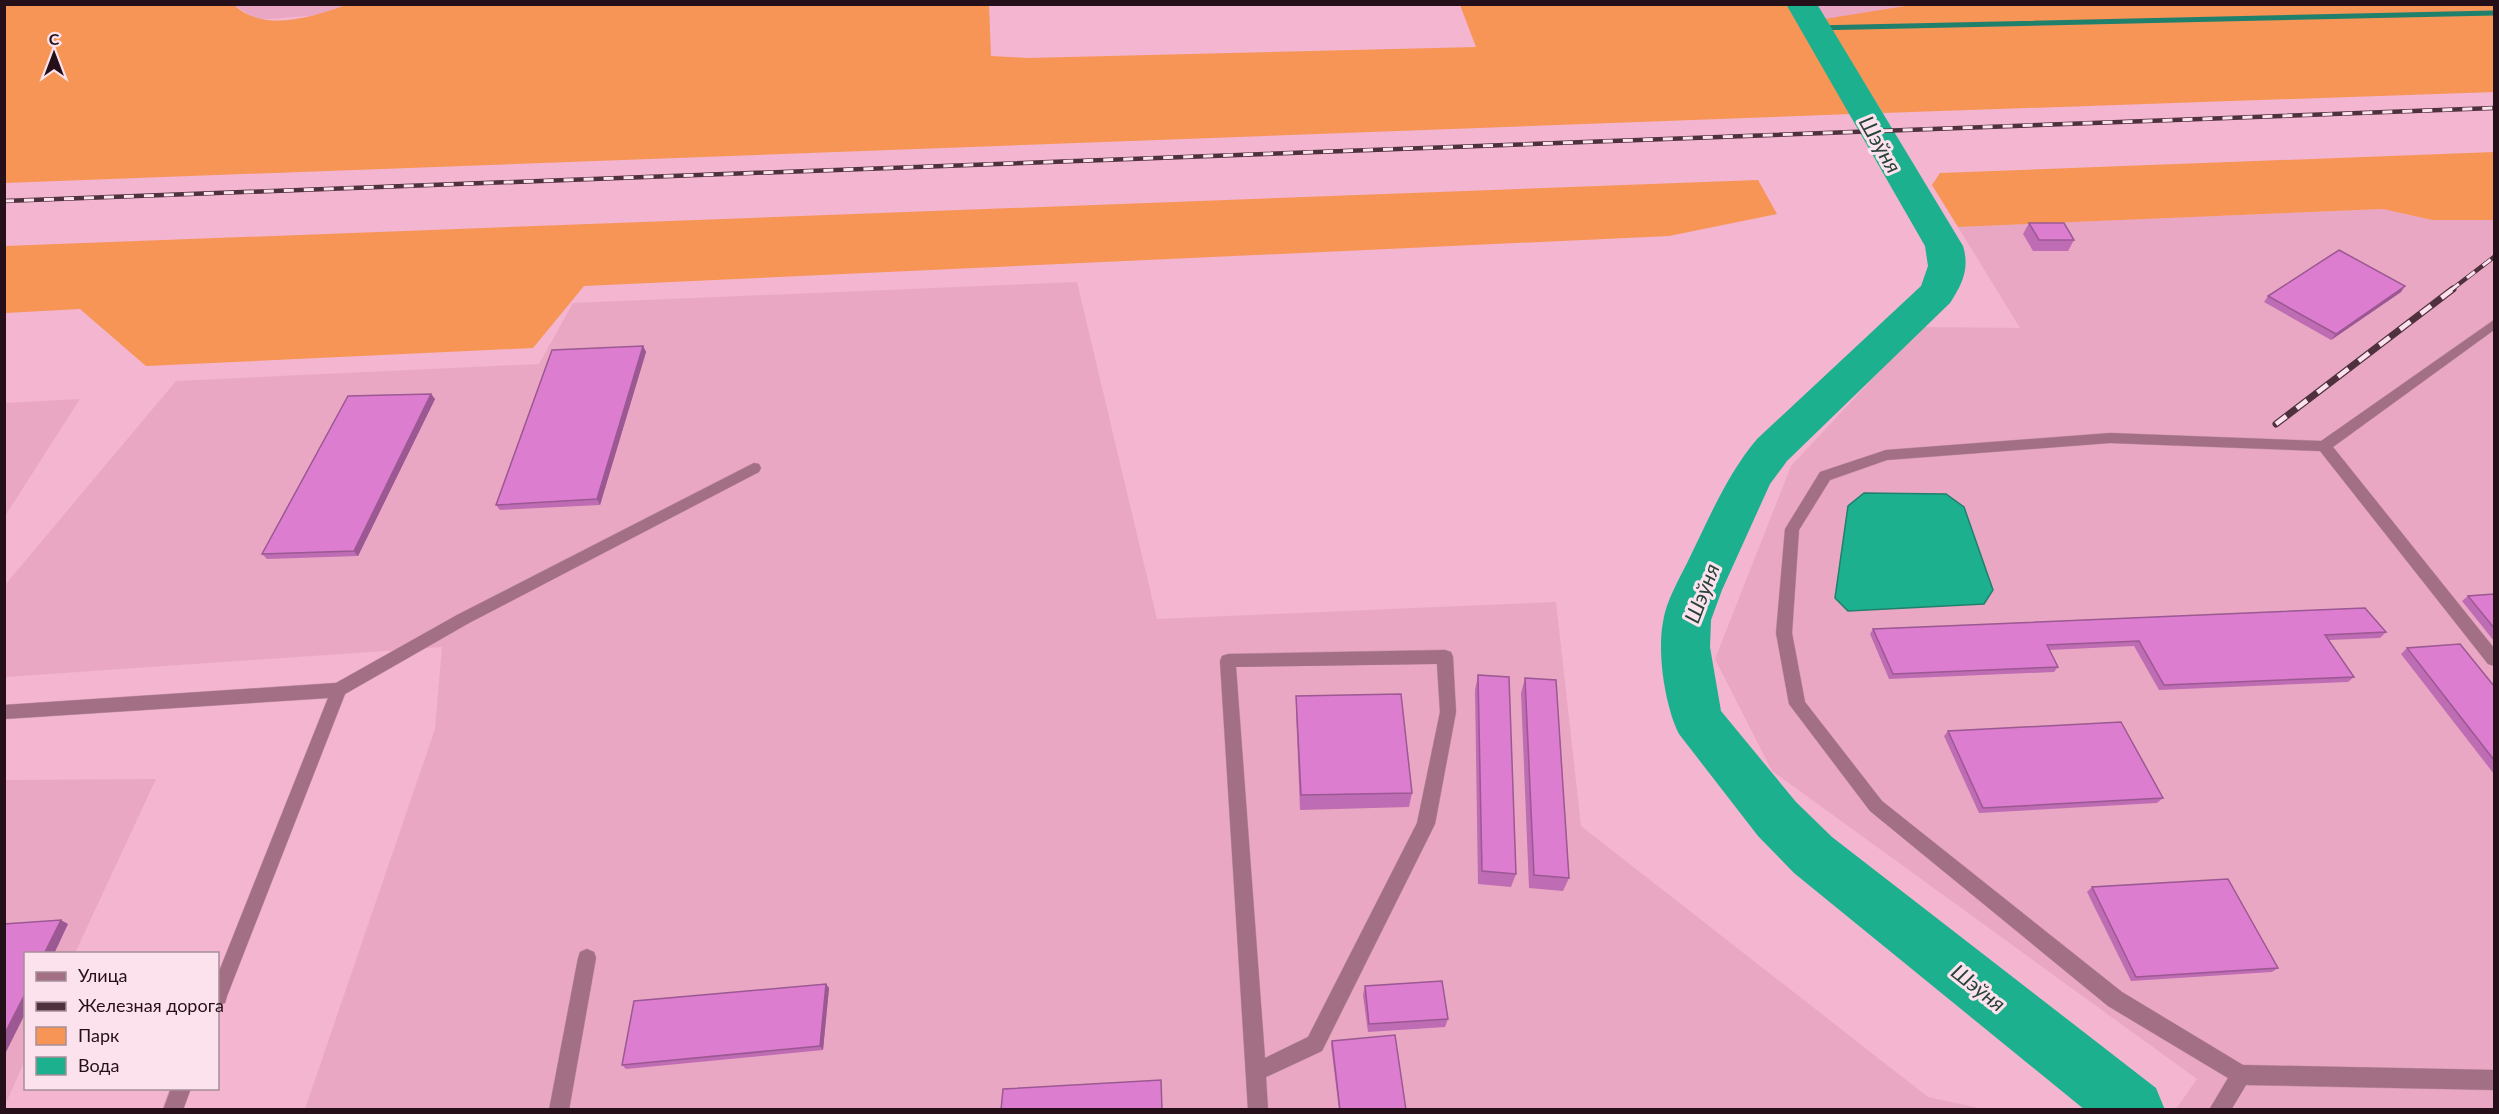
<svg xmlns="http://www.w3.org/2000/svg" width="2499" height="1114" font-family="Lato,sans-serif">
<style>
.built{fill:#eaa7c3}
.green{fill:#f69556}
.water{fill:#1db08f;stroke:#1f806c;stroke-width:1.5}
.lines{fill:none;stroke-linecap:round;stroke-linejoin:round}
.stream{stroke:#1f806c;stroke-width:5}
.river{fill:#1db08f;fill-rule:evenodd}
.minor-casing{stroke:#ca94ab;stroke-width:1}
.minor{fill:#a26f85;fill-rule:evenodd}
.rail-far1-casing{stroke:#4e313d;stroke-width:4.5}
.rail-casing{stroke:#4e313d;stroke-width:7}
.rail-far1{stroke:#fce2ec;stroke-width:3;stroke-dasharray:10;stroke-linecap:butt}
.rail{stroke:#fce2ec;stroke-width:4.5;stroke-dasharray:13;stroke-linecap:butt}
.wall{fill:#be6cb3}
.shaded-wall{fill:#9b5892}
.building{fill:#dd7dd0;stroke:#9b5892;stroke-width:1.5}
.labels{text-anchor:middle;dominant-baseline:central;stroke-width:6;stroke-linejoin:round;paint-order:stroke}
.water-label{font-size:21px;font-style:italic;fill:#264239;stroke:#fce2ec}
</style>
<rect width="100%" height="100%" fill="#f3b5cf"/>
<g class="built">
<polygon points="234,5 346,5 318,15 257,20"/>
<polygon points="1815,5 1918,5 1824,19"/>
<polygon points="2383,209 2432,220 2494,220 2494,1109 2176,1109 2197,1079 1772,771 1715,659 1791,466 1921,327 2020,328 1958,227"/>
<polygon points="1077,282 1157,619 1556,602 1581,826 1928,1097 1983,1109 305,1109 435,729 442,647 5,677 5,585 176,381 539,364 573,303"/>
<polygon points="80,399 5,516 5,403"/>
<polygon points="156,779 75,953 26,954 25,1060 5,1105 4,780"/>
</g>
<g class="green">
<polygon points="1918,4 2494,5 2494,92 1883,113 1824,19"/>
<path d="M346,5H989L991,56L1028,58L1476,47L1460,5H1789L1852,114L5,183V5H234C264,33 312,17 346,5Z"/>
<polygon points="2494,152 2494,220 2432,220 2383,209 1958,227 1932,185 1940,173"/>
<polygon points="1758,180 1777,214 1669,236 584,286 533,348 146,366 80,309 5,313 5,246"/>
</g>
<polygon class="water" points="1864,493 1946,494 1964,507 1993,590 1984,604 1848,611 1835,598 1848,506"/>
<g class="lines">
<polyline class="stream" points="1813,28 2494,13"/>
<path class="river" d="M1786,4H1817L1963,246C1970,269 1962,284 1950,303L1787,461L1770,484L1722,590L1711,620L1710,647L1721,711L1796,802L1832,837L2156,1088L2165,1110H2085L1794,873L1758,836L1679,734C1665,706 1657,653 1663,622C1666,600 1680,578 1689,559C1710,516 1727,475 1757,439L1921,286L1928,266L1925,246Z"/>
<g class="minor-casing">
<g id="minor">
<polygon points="2494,320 2494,330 2333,447 2494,648 2494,666 2488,664 2320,451 2110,443 1887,460 1830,480 1799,530 1792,633 1805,702 1882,801 2122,992 2243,1065 2494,1070 2494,1090 2246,1085 2231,1110 2209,1110 2228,1078 2108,1006 1870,811 1789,704 1776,633 1785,529 1820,472 1886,450 2110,433 2321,441"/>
<polygon points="754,463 759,464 761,468 759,472 469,623 345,694 227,996 225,1003 218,1005 218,974 328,698 4,719 4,705 336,683 457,615"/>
<path d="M1445,650L1451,652L1453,657L1456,712L1435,824L1322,1051L1266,1077L1268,1110H1248L1220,661L1222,656L1228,654ZM1437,664L1440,712L1417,823L1308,1037L1265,1058L1236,667Z"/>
<polygon points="587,949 594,952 596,958 569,1110 549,1110 578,958 580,952"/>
<polygon points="171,1088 191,1088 183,1110 163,1110"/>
</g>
</g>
<use href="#minor" class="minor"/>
<g class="rail-far1-casing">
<g id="rail-far1">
<polyline points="4,201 2494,108"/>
<polyline points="2451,290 2494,257"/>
</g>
</g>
<g class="rail-casing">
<polyline id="rail" points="2276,424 2453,289"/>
</g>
<use href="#rail-far1" class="rail-far1"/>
<use href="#rail" class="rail"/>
</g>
<g class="wall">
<polygon points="2029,223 2074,240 2068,251 2033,251 2023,234"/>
<polygon points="2401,292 2331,340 2264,302 2268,296"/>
<polygon points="643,346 646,352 600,505 500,510 496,505"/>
<polygon points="431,394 435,399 358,556 267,559 262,554"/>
<polygon points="2494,594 2494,641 2462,601 2468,596"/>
<polygon points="1873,629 2386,632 2380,638 2329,640 2354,677 2348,682 2159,690 2134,646 2049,650 2058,667 2054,672 1889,679 1870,634"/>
<polygon points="2407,648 2494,686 2494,774 2401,654"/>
<polygon points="1478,675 1516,874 1511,887 1478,884 1475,690"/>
<polygon points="1525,678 1569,878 1563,891 1529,888 1521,693"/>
<polygon points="1296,696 1412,793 1409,807 1300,810 1296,711"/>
<polygon points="1948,731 2163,798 2157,803 1979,813 1944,736"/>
<polygon points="2092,887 2278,968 2272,972 2131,981 2087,892"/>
<polygon points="826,984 829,988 823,1050 626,1069 622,1065"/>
<polygon points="1365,986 1448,1019 1445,1027 1368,1032 1363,995"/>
<polygon points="1332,1041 1406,1110 1339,1110 1331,1045"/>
</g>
<g class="shaded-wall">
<polygon points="2405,286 2401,292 2331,340 2336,334"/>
<polygon points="643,346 646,352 600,505 597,499"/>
<polygon points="431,394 435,399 358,556 354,551"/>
<polygon points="61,920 68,924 54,954 44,954"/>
<polygon points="826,984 829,988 823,1050 820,1046"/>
<polygon points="26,992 26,1012 4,1056 4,1035"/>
</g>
<g class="building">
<polygon points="2029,223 2064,223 2074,240 2039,240"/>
<polygon points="2339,250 2405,286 2336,334 2268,296"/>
<polygon points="643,346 597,499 496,505 552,350"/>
<polygon points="431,394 354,551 262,554 348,396"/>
<polygon points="2494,594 2494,628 2468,596"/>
<polygon points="2365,608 2386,632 2325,635 2354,677 2164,685 2139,641 2047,645 2058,667 1893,674 1873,629"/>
<polygon points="2460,644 2494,686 2494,760 2407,648"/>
<polygon points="1478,675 1509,677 1516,874 1482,871"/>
<polygon points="1525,678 1556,680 1569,878 1534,875"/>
<polygon points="1401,694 1412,793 1301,795 1296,696"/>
<polygon points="2121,722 2163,798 1983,808 1948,731"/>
<polygon points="2228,879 2278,968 2136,977 2092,887"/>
<polygon points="61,920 44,954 26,954 26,992 4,1035 4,924"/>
<polygon points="1442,981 1448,1019 1369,1024 1365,986"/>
<polygon points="826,984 820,1046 622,1065 634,1001"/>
<polygon points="1395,1035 1406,1110 1340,1110 1332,1041"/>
<polygon points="1161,1080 1162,1110 1001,1110 1003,1089"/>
</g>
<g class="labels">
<g class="water-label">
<text transform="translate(1881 144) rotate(60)">Шэўня</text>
<text transform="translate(1701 593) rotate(-69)">Шэўня</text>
<text transform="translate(1979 987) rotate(38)">Шэўня</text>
</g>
</g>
<rect width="2499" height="1114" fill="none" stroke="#251019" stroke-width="12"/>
<rect x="24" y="952" width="195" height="138" fill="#fce2ec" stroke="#a68e98" stroke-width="1.5"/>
<rect x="36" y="972" width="30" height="9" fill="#a26f85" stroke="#a68e98" stroke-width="1.5"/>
<text x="78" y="982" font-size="18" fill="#251019">Улица</text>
<rect x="36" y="1002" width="30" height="9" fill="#4e313d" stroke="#a68e98" stroke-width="1.5"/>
<text x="78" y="1012" font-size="18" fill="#251019">Железная дорога</text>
<rect x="36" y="1027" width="30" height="18" fill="#f69556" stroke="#a68e98" stroke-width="1.5"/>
<text x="78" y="1042" font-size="18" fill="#251019">Парк</text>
<rect x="36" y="1057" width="30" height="18" fill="#1db08f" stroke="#a68e98" stroke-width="1.5"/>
<text x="78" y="1072" font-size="18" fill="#251019">Вода</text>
<g transform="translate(54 54)" stroke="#fce2ec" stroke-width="4.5" paint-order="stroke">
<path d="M0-4.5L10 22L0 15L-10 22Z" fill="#251019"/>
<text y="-9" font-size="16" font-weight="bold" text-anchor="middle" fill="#251019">С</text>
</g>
</svg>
